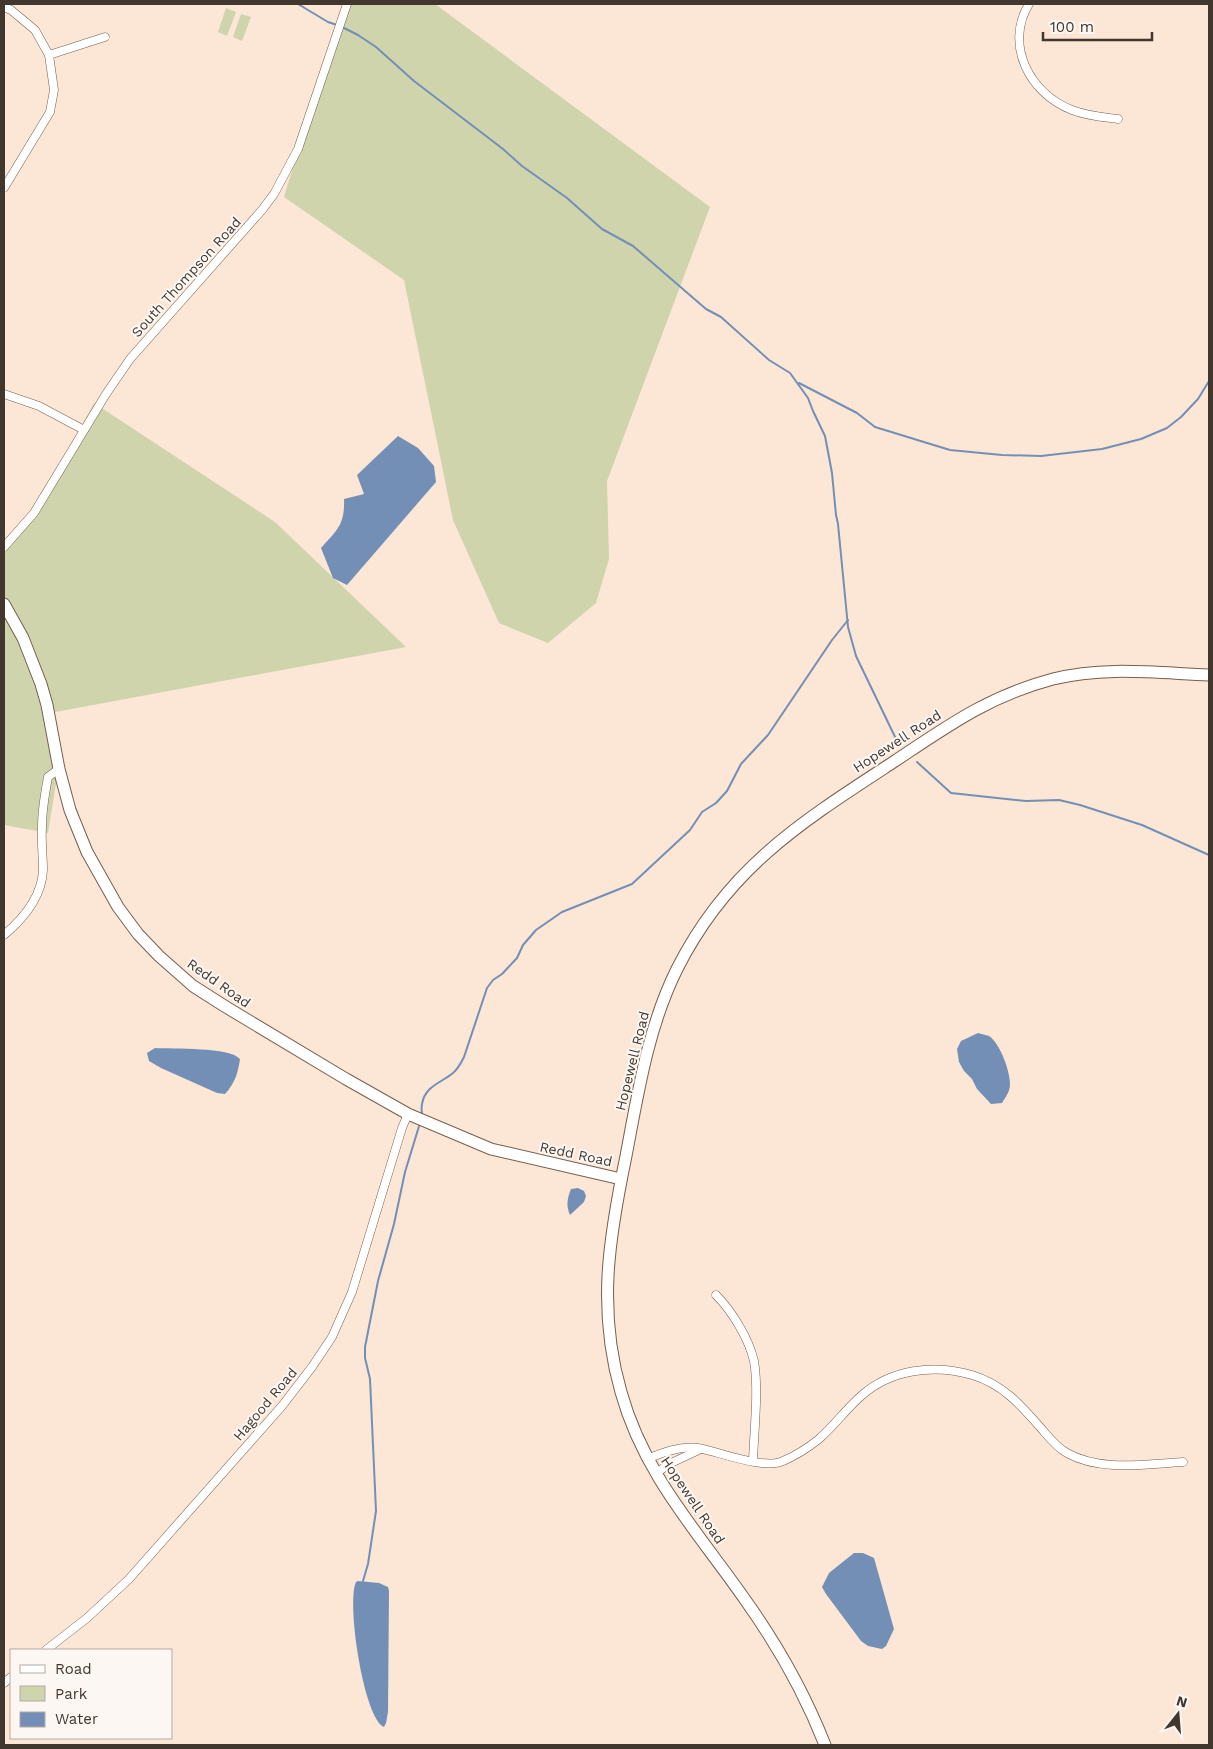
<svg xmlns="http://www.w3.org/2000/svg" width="1213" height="1749" font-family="'Work Sans',sans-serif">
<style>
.green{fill:#cfd4ad}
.water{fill:#748fb6}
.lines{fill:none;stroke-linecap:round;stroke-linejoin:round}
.stream{stroke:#748fb6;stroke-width:2}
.street-casing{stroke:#765f4e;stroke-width:9}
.secondary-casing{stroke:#765f4e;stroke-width:13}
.street{stroke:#fff;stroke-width:8}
.secondary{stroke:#fff;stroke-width:11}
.labels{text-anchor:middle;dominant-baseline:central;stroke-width:4;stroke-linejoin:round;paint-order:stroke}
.street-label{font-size:14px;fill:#41372f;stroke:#fcf7f3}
</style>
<rect width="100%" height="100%" fill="#fce6d6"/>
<g class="green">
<polygon points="348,4 435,4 710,207 607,481 609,559 596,603 548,643 499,623 453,520 404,280 284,197 317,88"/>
<polygon points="226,8 236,12 227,36 218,32"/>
<polygon points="241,14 251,17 242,41 233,37"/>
<polygon points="94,403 275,522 406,647 50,713 58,771 48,833 4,825 4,544 43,498"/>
</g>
<g class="water">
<path d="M398,436L418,448L434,466L436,482L347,585L333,578L321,548C337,530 345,525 344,499L364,494L357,475Z"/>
<path d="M978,1033C981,1034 986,1035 989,1036C1000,1043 1011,1073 1010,1086C1009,1093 1005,1098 1002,1103L991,1104L977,1089L972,1079L964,1071L959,1062L957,1049L961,1041Z"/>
<path d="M155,1048C173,1049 230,1047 240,1059C238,1073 235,1083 225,1094L217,1093L161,1068L149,1061L147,1053Z"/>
<path d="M578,1188L584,1191L586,1196L584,1202L570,1215C566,1206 567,1199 571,1189Z"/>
<polygon points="854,1553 863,1553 874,1558 894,1629 886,1646 882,1649 868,1646 861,1641 826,1594 822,1587 829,1573"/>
<path d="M358,1581L379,1583L388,1587L389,1591L388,1712L386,1723L384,1727C364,1720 346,1603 356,1582Z"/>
</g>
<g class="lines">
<g class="stream">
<polyline points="298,4 328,22 337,25"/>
<polyline points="342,27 358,35 376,47 414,81 503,149 522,166 567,198 602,229 633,246 706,309 721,317 769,360 790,373 808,398 813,411 825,436 832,473 836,515 838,524 848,627 856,656 897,741"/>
<polyline points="799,383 857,413 875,427 950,450 1002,455 1041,456 1102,449 1141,439 1167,428 1181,417 1198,399 1209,381"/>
<polyline points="917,762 951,793 1026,801 1059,800 1080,805 1142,825 1209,855"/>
<path d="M422,1116C422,1112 421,1108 422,1104C425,1086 441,1083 453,1073C458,1069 461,1063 464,1057L487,988L493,980L502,974L517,958L523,945L536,930L562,912L632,884L690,830L702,812L716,803L727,791L741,764L768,735L832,640L848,620"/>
<polyline points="363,1581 368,1564 376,1511 370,1379 365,1358 365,1347 378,1281 394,1224 405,1172 420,1123"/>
</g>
<g class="street-casing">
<g id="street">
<path d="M1029,4C1004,45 1030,94 1072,110C1087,116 1102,117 1118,119"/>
<polyline points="4,7 11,10 35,30 49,55 54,90 50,112 4,188"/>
<polyline points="49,55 105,37"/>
<polyline points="4,394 39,406 84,430"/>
<polyline points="4,547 34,513 106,394 130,359 262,210 274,194 298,149 347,4"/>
<path d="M4,935C23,919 42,896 43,870C43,856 41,841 42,827C42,810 45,793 48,777L59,769"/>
<path d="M716,1295C732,1311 749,1339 754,1361C759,1390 754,1431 753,1461"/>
<path d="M647,1459C664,1452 680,1446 698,1448C720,1452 764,1470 783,1461C795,1456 809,1447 819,1439C834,1426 846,1409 861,1396C891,1369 934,1364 972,1375C1002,1384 1020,1404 1040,1427C1048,1436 1056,1447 1067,1453C1101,1472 1145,1464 1183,1462"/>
<polyline points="655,1474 669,1464 701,1449"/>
<polyline points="46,1650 87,1618 129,1579 282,1406 312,1367 332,1337 352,1292 402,1128 408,1114"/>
<polyline points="4,1683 11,1677"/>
</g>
</g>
<g class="secondary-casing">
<g id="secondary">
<polyline points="4,604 23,638 41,684 47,705 59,769 70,810 87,852 118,907 138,934 159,956 193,986 226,1007 346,1079 408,1114 491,1149 621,1179"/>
<path d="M825,1745C805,1694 778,1646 746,1601C698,1532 644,1475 621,1392C597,1309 609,1238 626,1156C638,1093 648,1027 677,969C728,867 803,821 895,761C949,725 989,696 1053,679C1104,666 1158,673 1209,675"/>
</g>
</g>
<use href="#street" class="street"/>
<use href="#secondary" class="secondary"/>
</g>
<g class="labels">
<g class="street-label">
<text transform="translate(186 277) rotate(-48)">South Thompson Road</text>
<text transform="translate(897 741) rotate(-33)">Hopewell Road</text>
<text transform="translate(219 983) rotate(35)">Redd Road</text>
<text transform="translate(632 1061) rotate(-76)">Hopewell Road</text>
<text transform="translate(576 1154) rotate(12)">Redd Road</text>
<text transform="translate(265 1404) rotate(-50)">Hagood Road</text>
<text transform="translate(693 1500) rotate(56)">Hopewell Road</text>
</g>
</g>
<rect width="1213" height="1749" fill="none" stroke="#41372f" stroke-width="10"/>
<rect x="10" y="1649" width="162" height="90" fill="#fcf7f3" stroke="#b1aaa5"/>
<rect x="20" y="1665" width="25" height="8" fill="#ffffff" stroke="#b1aaa5"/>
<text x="55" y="1674" font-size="15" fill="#41372f">Road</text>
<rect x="20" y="1686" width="25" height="15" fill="#cfd4ad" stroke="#b1aaa5"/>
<text x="55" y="1699" font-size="15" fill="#41372f">Park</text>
<rect x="20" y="1712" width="25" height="15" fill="#748fb6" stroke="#b1aaa5"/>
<text x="55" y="1724" font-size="15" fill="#41372f">Water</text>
<g transform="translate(1178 1714) rotate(17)" stroke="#fcf7f3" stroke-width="4" paint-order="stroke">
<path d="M0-4L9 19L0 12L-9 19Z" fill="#41372f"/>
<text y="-8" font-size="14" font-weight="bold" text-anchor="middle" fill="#41372f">N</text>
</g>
<path d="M1043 32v8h109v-8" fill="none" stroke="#41372f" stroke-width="2.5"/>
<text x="1050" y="32" font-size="15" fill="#41372f" stroke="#fcf7f3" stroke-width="4" paint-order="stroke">100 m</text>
</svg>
